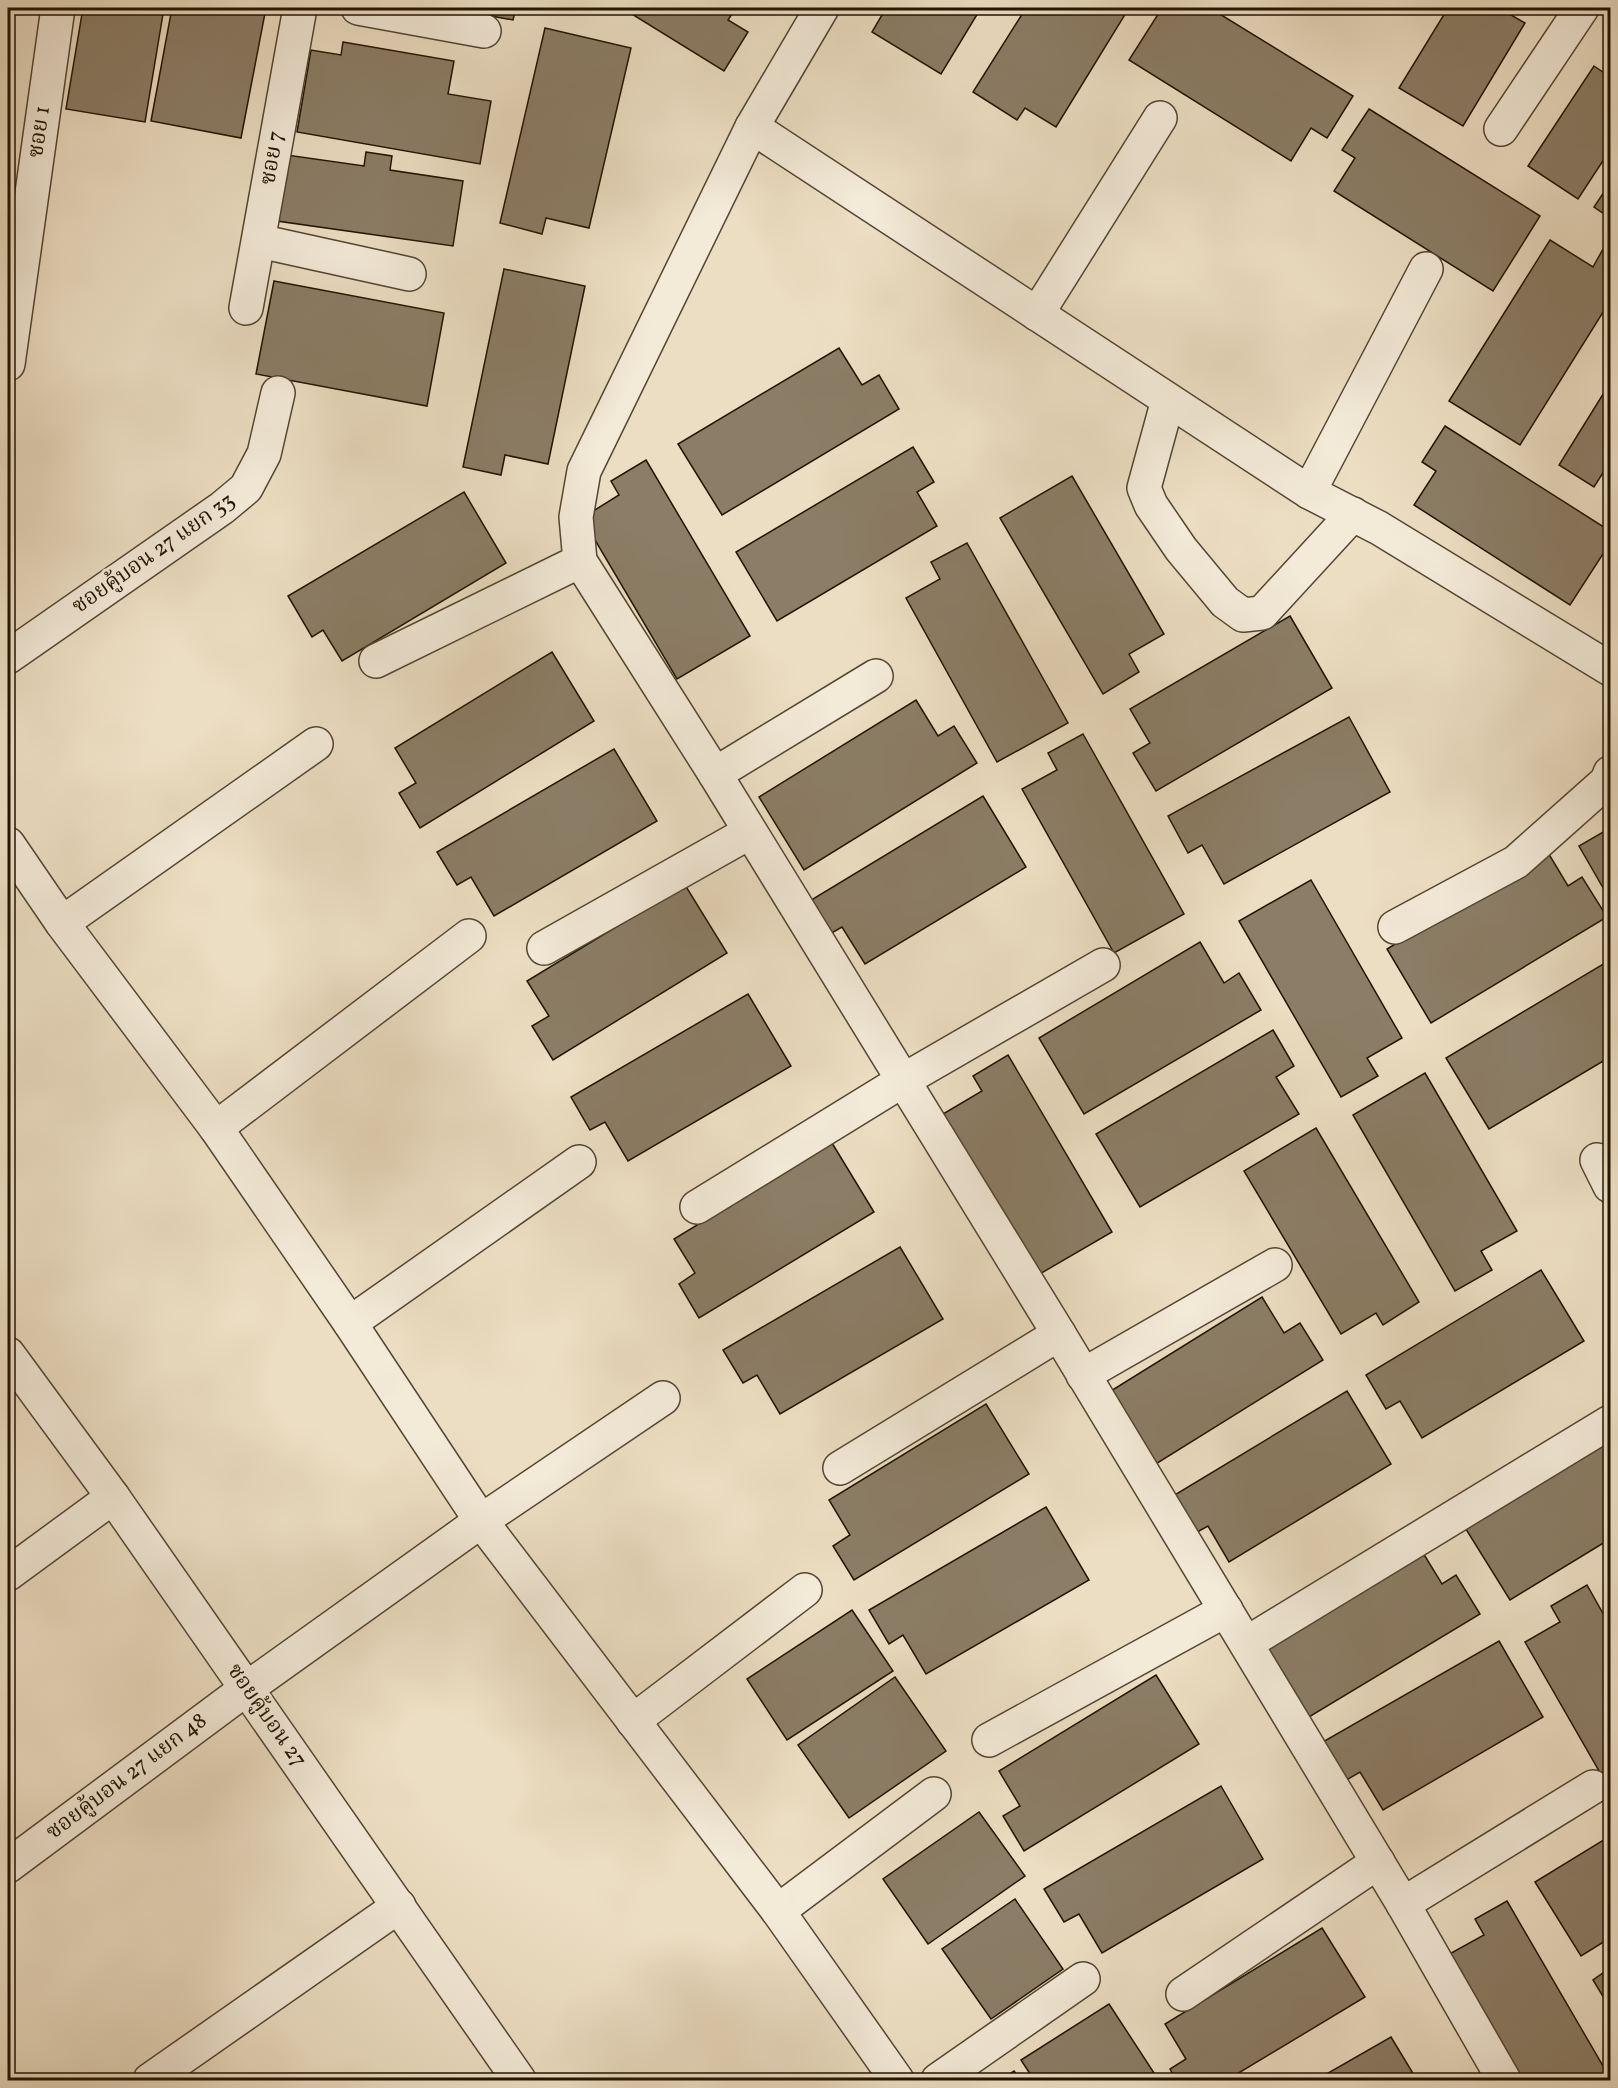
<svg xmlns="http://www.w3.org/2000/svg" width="1618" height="2088" font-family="Vollkorn,'Noto Serif Thai',serif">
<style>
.building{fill:#8b7d66;stroke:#211402;stroke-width:1.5}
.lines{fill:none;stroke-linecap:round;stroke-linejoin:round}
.minor-casing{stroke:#544632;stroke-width:36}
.minor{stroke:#f3ead8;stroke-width:33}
.labels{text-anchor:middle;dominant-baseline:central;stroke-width:6;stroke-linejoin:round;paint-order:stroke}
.street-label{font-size:22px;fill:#211402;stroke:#f3ead8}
</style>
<rect width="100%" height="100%" fill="#ecdec3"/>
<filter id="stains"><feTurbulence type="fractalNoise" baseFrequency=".00333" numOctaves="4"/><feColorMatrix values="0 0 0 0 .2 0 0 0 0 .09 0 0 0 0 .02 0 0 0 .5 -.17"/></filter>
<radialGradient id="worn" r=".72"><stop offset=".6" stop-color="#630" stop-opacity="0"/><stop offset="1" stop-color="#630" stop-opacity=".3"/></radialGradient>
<g class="building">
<polygon points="83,8 164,8 145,122 66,109"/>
<polygon points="172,8 266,8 241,138 151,121"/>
<polygon points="447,8 516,8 513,20"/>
<polygon points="622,8 736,8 728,20 748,32 724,71"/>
<polygon points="886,8 981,8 941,74 872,32"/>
<polygon points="1026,8 1129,8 1056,127 1025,108 1017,120 973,92"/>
<polygon points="1162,8 1210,8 1353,96 1327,138 1311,128 1291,161 1129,60"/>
<polygon points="1448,8 1499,8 1525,23 1463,126 1399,88"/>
<polygon points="545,28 631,48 589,228 546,218 542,234 500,223"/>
<polygon points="343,42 454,61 448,94 491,101 480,164 297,132 311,50 341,55"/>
<polygon points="1594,66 1610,77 1610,150 1578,199 1528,166"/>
<polygon points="1369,109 1540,216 1493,291 1334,191 1355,158 1342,150"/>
<polygon points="366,152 392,156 390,170 463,181 453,246 277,221 287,155 364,166"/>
<polygon points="1610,183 1610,218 1594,207"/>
<polygon points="1550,240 1593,267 1603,249 1610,254 1610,301 1520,445 1449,401"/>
<polygon points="504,269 585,286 548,464 505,455 501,475 463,467"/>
<polygon points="274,281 444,313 427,406 256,374"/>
<polygon points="839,348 862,385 879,375 899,409 722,515 678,444"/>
<polygon points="1610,383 1610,470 1606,468 1594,487 1559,465"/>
<polygon points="1445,426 1610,531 1610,543 1570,605 1414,505 1436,471 1422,462"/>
<polygon points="913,447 934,482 917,492 937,526 777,621 736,552"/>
<polygon points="646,460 750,636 677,679 582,518 619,495 611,481"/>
<polygon points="1072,476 1164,634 1129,654 1139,672 1103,694 1000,518"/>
<polygon points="464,492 506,563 342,661 323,630 312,637 288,596"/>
<polygon points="967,543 1068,723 997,762 906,598 940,579 931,562"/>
<polygon points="1290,616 1332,688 1156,791 1133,753 1150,743 1130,709"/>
<polygon points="552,652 594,721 420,828 399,793 416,783 395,748"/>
<polygon points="916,700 938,736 954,726 977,763 804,870 759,797"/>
<polygon points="1349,717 1390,792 1224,884 1202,845 1188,853 1168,816"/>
<polygon points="1083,734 1184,914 1114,953 1022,789 1057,770 1048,753"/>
<polygon points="614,749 657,821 494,916 471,877 457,885 437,852"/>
<polygon points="983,796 1026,867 865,964 842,927 828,935 808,902"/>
<polygon points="1610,828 1610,900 1579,846"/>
<polygon points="1547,851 1568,886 1582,877 1607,917 1431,1023 1387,949"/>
<polygon points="1311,880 1402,1038 1367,1058 1378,1076 1341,1097 1239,921"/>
<polygon points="685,885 727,953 553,1060 532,1026 549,1016 527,981"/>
<polygon points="1200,942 1224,983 1239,973 1261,1010 1084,1114 1039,1038"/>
<polygon points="1610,960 1610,1057 1489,1129 1446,1058"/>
<polygon points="748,994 791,1066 628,1161 605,1122 590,1130 571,1097"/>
<polygon points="1273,1030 1294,1066 1276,1077 1299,1114 1140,1207 1096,1134"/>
<polygon points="1008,1055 1112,1232 1038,1275 943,1114 982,1091 973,1076"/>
<polygon points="1425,1073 1517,1231 1481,1251 1492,1270 1455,1291 1353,1115"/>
<polygon points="1316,1128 1419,1302 1383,1325 1376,1313 1341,1334 1244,1171"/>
<polygon points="832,1143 874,1212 699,1318 679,1284 695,1273 674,1239"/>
<polygon points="900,1247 943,1319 780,1414 757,1375 743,1383 723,1350"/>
<polygon points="1541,1270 1584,1341 1422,1438 1400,1401 1386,1409 1366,1375"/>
<polygon points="1262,1297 1284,1333 1300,1323 1323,1360 1151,1467 1106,1394"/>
<polygon points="1347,1391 1391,1464 1229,1562 1208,1526 1190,1536 1168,1499"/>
<polygon points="986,1404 1029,1474 854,1580 833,1546 850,1535 829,1500"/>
<polygon points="1610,1436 1610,1539 1510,1600 1464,1526"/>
<polygon points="1046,1507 1089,1580 926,1674 903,1635 889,1644 869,1610"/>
<polygon points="1420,1548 1442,1584 1456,1575 1480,1614 1304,1720 1259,1646"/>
<polygon points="1587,1585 1610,1626 1610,1790 1525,1642 1560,1622 1551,1606"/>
<polygon points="852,1610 893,1671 787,1740 747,1679"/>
<polygon points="1499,1641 1543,1717 1383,1810 1360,1772 1343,1782 1321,1743"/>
<polygon points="1156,1675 1199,1744 1024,1851 1003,1816 1020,1806 999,1771"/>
<polygon points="895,1677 946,1751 849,1818 798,1745"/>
<polygon points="1221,1786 1263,1859 1102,1953 1079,1914 1064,1922 1044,1889"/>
<polygon points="979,1812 1025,1876 928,1944 883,1879"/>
<polygon points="1610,1836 1610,1938 1581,1956 1535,1882"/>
<polygon points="1015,1899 1063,1969 991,2019 942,1949"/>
<polygon points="1507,1901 1610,2078 1606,2080 1516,2080 1444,1957 1484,1935 1475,1919"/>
<polygon points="1322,1928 1365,1997 1227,2080 1176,2080 1170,2069 1186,2059 1165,2024"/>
<polygon points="1610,1968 1610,2008 1593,1980"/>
<polygon points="1109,2004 1156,2076 1150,2080 1034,2080 1021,2060"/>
<polygon points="1391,2037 1417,2080 1316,2080"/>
<polygon points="1014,2071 1021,2080 1001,2080"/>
</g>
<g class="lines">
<g class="minor-casing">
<g id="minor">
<polyline points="358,8 484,31"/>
<polyline points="822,8 752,127 584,471 576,517 580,561 715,774 1059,1334 1403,1904 1504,2080"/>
<polyline points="752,127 1309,492 1379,528 1610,669"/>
<polyline points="1501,129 1582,8"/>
<polyline points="259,241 409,274"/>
<polyline points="246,308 300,8"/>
<polyline points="1037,314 1160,118"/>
<polyline points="8,364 58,8"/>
<polyline points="1168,400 1144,488 1151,505 1181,549 1225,602 1243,615 1262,613 1353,514"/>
<polyline points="1309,492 1426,269"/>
<polyline points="8,657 222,508 246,488 264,454 278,393"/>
<polyline points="376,661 580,561"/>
<polyline points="715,774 876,676"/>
<polyline points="8,844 62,923 216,1128 350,1323 481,1521 778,1911 897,2080"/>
<polyline points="62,923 316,744"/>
<polyline points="1395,927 1516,862 1607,781 1610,773"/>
<polyline points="544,948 750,832"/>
<polyline points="216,1128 469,936"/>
<polyline points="1597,1160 1610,1186"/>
<polyline points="697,1207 902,1081 1103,965"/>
<polyline points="350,1323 579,1162"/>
<polyline points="8,1354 113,1497 519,2080"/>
<polyline points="1083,1375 1275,1265"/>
<polyline points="840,1468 1059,1334"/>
<polyline points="8,1574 113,1497"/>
<polyline points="1247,1643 1610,1422"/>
<polyline points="633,1721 805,1590"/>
<polyline points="989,1740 1226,1610"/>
<polyline points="8,1866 246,1689 481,1521 663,1398"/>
<polyline points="1403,1904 1593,1787"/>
<polyline points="778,1911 934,1794"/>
<polyline points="1183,1994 1378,1862"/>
<polyline points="150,2080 399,1906"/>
<polyline points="938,2080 1083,1979"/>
</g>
</g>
<use href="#minor" class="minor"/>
</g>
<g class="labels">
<g class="street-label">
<text transform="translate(40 132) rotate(-82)">ซอย 1</text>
<text transform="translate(273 158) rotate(-80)">ซอย 7</text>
<text transform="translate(154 554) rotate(-35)">ซอยคู้บอน 27 แยก 33</text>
<text transform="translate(266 1716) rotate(55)">ซอยคู้บอน 27</text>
<text transform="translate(127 1777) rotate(-37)">ซอยคู้บอน 27 แยก 48</text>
</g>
</g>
<rect width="1618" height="2088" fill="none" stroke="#ecdec3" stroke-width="30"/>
<rect x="9" y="9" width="1600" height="2070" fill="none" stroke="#211402" stroke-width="3"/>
<rect x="15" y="15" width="1588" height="2058" fill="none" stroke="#211402" stroke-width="1.5"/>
<rect width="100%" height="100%" filter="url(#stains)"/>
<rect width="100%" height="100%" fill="url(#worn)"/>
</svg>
